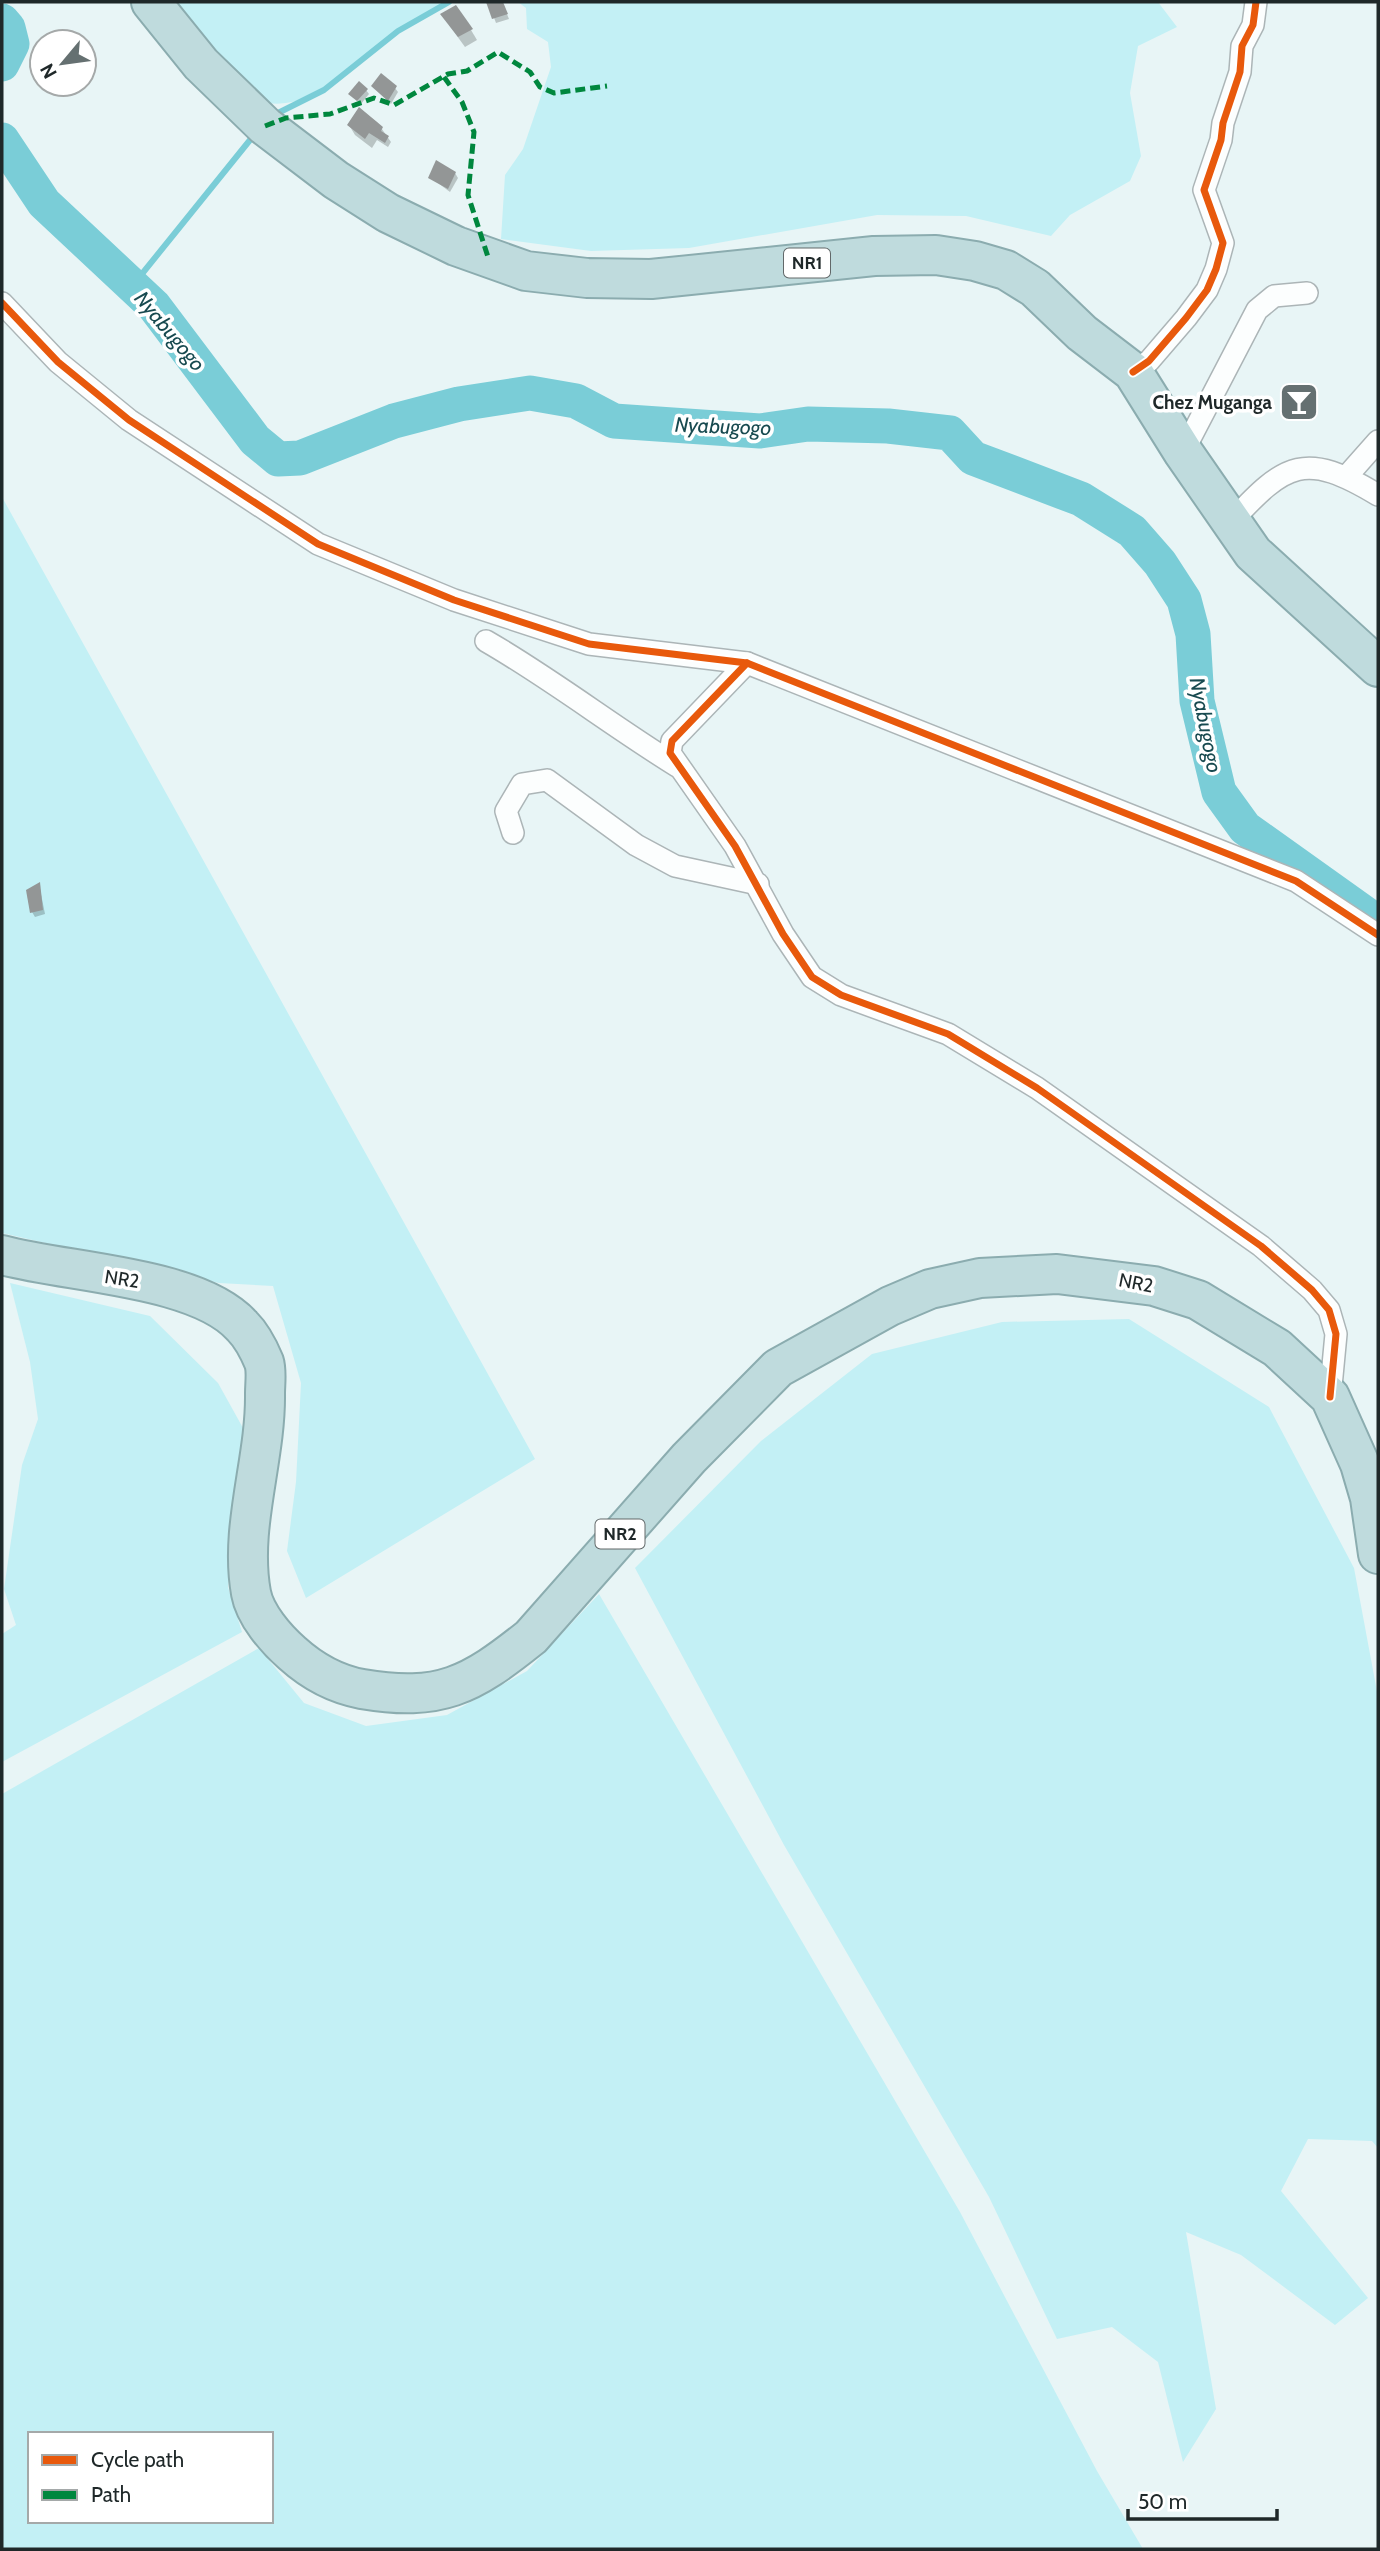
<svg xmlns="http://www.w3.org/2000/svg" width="1380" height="2551" font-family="Cabin,sans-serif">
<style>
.green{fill:#c3f0f5;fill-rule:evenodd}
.shadow{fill:#0003}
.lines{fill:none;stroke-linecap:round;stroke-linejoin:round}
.stream{stroke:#7acdd7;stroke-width:6}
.river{stroke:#7acdd7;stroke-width:35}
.building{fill:#939696}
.street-casing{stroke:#acb5b7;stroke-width:24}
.highway-casing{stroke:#8bacaf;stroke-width:42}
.street{stroke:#fcfefe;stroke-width:21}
.highway{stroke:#bfdbdd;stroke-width:38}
.quiet{stroke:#00873e;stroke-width:5;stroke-dasharray:10 5;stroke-linecap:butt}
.cycleway-casing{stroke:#fff;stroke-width:11}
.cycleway{stroke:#e8590c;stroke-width:7}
.labels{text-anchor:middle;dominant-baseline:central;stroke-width:7;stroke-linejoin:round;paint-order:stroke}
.shield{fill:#fff;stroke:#626869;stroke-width:2}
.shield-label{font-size:18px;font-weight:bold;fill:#1f2829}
.poi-label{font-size:19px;font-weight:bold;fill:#1f2829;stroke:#fff;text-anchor:end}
.street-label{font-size:19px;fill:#1f2829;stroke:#fff}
.water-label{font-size:21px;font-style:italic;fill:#184a50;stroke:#fff}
</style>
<rect width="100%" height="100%" fill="#e8f5f6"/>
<g class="green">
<path d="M172,2H450C432,11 414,19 397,31C358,59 321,110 267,103L218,58Z"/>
<polygon points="518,2 1158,2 1177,27 1138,46 1130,93 1141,156 1130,181 1070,215 1051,236 966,216 877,215 689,248 591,251 501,239 505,175 523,149 551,67 548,42 527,29 526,8"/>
<polygon points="2,497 535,1459 306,1598 287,1551 296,1482 301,1383 273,1286 219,1283 2,1233"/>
<polygon points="10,1283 150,1316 218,1383 248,1437 228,1587 242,1632 2,1762 2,1634 16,1625 4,1589 22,1465 38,1419 30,1362"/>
<polygon points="1129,1319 1269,1407 1354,1568 1378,1697 1378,2148 1372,2141 1308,2139 1281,2191 1368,2298 1335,2325 1241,2255 1186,2232 1216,2409 1183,2462 1158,2362 1112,2327 1057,2339 989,2197 784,1845 635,1568 761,1441 872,1354 1002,1322"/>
<path d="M599,1594L960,2212L1097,2471L1143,2549H2V1794L259,1648L304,1703L366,1726L447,1715L527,1671ZM30,2434H271V2521H30Z"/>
</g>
<g class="shadow">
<polygon points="488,2 502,2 509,19 496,23"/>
<polygon points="449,25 471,30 477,40 465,47"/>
<polygon points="373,87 395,88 398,92 391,104"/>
<polygon points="366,90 369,94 361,104 350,94"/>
<polygon points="359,110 377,122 391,142 388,147 377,140 372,148 355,135 349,125"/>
<polygon points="455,173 458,178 450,192 430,177"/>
<polygon points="39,884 45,914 35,917 32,912"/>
</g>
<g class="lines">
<g class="stream">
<polyline points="276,114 324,90 398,31 449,2"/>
<polyline points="133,285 250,140"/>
</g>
<g class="river">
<polyline points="2,21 8,28 12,44 2,64"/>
<polyline points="2,140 44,203 154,306 255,440 278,459 300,458 394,421 459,404 530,393 576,401 614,421 760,431 808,424 888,426 950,433 973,458 1081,499 1132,531 1160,563 1184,600 1193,634 1197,701 1219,792 1245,828 1374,920"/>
</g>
</g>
<g class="building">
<polygon points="486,2 503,2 508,14 492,19"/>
<polygon points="456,5 473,29 458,37 440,14"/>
<polygon points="381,73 397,86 388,101 371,86"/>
<polygon points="359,81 368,89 357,101 348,94"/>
<polygon points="359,107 383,127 381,131 389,136 385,143 369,133 365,139 347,125"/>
<polygon points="436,160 456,172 448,189 428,178"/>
<polygon points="40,882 43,910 30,913 26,890"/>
</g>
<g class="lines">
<g class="street-casing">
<g id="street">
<polyline points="2,303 58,362 129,420 318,544 454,600 589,644 747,663 1296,881 1378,935"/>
<polyline points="1133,372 1149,361 1186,318 1207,290 1216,269 1223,243 1204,190 1221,140 1223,123 1240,72 1242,46 1253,25 1256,2"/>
<polyline points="1183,452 1257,310 1274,296 1307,293"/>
<polyline points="1347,476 1378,441"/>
<path d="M1231,522C1286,462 1305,451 1378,495"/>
<path d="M486,641C552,679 612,726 677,766"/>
<polyline points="747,663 672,741 670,753 735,846 783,934 812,977 841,995 948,1034 1037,1088 1261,1246 1312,1290 1329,1310 1336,1334 1330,1397"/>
<polyline points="513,833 506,811 522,784 547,780 636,845 675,866 758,884"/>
</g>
</g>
<g class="highway-casing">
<g id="highway">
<polyline points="151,2 201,64 265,126 336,180 388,213 456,246 526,271 587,278 651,279 874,256 936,255 975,261 1006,270 1035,288 1082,333 1133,372 1183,452 1253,553 1378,667"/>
<path d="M2,1255C68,1273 197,1276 242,1326C251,1335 259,1350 264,1362C267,1371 265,1384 265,1393C266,1460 239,1527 251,1593C255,1615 276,1639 292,1653C313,1672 335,1684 362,1689C440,1702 470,1686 531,1637L689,1458L778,1368L890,1306L930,1289L980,1278L1057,1274L1154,1286L1198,1300L1277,1348L1330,1397L1360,1464L1370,1498L1378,1554"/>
</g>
</g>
<use href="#street" class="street"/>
<use href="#highway" class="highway"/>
<g class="quiet">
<polyline points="444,77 462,102 474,132 468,195 488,257"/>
<polyline points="265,126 286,118 330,114 374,98 394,105 448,74 467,71 498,52 530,72 540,87 554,93 607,86"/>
</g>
<g class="cycleway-casing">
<g id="cycleway">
<polyline points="2,303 58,362 129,420 318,544 454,600 589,644 747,663 1296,881 1378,935"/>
<polyline points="1133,372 1149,361 1186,318 1207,290 1216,269 1223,243 1204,190 1221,140 1223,123 1240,72 1242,46 1253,25 1256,2"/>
<polyline points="747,663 672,741 670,753 735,846 783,934 812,977 841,995 948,1034 1037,1088 1261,1246 1312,1290 1329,1310 1336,1334 1330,1397"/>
</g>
</g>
<use href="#cycleway" class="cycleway"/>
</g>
<defs>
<g id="bar-square" transform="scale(2.0125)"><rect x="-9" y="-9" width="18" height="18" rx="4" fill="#657071" stroke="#fff"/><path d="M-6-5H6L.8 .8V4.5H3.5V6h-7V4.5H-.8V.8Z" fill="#fff"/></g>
</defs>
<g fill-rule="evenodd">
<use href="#bar-square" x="1299" y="402"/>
</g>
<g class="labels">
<g class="shield">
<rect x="784" y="248.5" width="46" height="29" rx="5"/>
<rect x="595.5" y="1519.5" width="49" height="29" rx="5"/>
</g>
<g class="shield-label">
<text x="807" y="263">NR1</text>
<text x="620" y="1534">NR2</text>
</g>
<g class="poi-label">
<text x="1272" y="402">Chez Muganga</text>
</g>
<g class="street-label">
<text transform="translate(122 1279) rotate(9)">NR2</text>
<text transform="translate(1136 1283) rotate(11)">NR2</text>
</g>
<g class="water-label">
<text transform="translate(170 331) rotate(50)">Nyabugogo</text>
<text transform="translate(723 426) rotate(2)">Nyabugogo</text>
<text transform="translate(1206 725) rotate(79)">Nyabugogo</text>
</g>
</g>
<rect width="1380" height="2551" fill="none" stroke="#1f2829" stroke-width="7"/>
<rect x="28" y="2432" width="245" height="91" fill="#ffffff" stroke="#a5a9a9" stroke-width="2"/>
<rect x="42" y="2455" width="35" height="10" fill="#e8590c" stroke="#a5a9a9" stroke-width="2"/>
<text x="91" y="2467" font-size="21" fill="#1f2829">Cycle path</text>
<rect x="42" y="2490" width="35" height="10" fill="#00873e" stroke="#a5a9a9" stroke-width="2"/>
<text x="91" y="2502" font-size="21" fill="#1f2829">Path</text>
<g transform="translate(63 63) rotate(241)"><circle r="33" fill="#ffffff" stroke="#a5a9a9" stroke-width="2"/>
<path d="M0-5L12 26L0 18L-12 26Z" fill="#657071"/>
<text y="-10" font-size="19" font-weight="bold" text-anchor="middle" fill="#1f2829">N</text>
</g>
<path d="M1128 2509v10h149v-10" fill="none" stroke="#1f2829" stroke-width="3.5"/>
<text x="1138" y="2509" font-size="21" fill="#1f2829" stroke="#ffffff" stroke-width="5" paint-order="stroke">50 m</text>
</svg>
